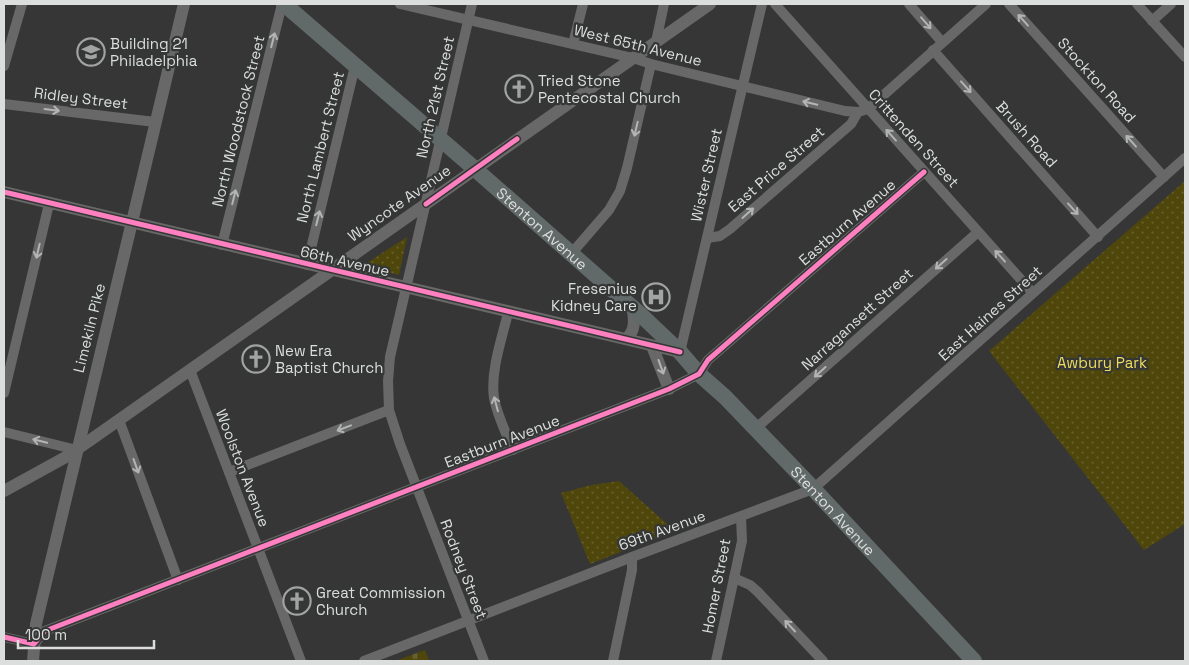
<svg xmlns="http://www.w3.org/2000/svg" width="1189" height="665" font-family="'Space Grotesk',sans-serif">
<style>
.grass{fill:url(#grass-dots)}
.cemetery{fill:url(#cemetery-stones)}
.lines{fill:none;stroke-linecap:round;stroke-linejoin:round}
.minor{stroke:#676867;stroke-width:10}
.tertiary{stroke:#676867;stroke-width:12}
.primary{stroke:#616a68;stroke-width:16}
.cycleway-casing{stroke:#353736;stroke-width:8}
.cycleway{stroke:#ff80c0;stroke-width:5}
.oneway{stroke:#b3b5b4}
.labels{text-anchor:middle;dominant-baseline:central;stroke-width:4.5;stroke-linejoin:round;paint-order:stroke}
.poi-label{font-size:15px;fill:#dcdedd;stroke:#353736;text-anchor:start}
.street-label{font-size:15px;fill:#dcdedd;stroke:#353736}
.park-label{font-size:15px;fill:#f0dc5a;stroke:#353736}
</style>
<defs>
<pattern id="grass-dots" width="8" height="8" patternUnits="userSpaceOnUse" patternTransform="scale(1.25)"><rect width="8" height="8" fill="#4e460a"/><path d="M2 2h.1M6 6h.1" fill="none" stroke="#67602d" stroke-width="1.8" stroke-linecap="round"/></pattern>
<pattern id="cemetery-stones" width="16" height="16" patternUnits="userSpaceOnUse" patternTransform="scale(1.25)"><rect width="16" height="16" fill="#4e460a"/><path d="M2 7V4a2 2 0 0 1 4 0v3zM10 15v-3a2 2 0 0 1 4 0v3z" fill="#67602d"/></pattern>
</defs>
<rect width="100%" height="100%" fill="#363636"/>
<g class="grass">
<polygon points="1185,181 1185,524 1144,550 989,351"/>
<polygon points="407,237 399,275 362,266"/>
<polygon points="619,481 675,531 590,564 561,493 591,485"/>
</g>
<polygon class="cemetery" points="425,650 429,661 395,661"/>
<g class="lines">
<g class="minor">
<polyline points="400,4 633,58 651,64 845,111 858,112 868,109 986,4"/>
<polyline points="472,4 390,357 388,381 389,410 400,444 484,661"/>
<polyline points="775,4 1032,292"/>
<polyline points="909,4 942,42"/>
<polyline points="1009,4 1164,177"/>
<polyline points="1137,4 1185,57"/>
<polyline points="1152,21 1171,4"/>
<polyline points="656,42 664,4"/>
<polyline points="573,44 583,4"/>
<polyline points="933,50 1098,237"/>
<polyline points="4,66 22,4"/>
<polyline points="4,104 155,122"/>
<polyline points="707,238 720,236 730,229 851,124 858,112"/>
<polyline points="222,245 282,4"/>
<polyline points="571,254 609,210 620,191 627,168 651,64"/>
<polyline points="307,265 355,66"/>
<path d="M508,313C502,338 490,372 494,398C497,415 506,433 513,450"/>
<polyline points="680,352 762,4"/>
<polyline points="190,370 301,661"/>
<polyline points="4,393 49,204"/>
<polyline points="119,420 178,580"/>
<polyline points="755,429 978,232"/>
<polyline points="4,432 77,450"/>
<polyline points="229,472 389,410"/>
<polyline points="734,578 750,585 758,592 823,661"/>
<polyline points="4,637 34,644 45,631 669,389 699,374 708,360 924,172"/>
<polyline points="364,661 632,557 813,489 1185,158"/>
<polyline points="613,661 632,570 632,557"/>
<polyline points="716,661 742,541 741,517"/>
</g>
<g class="tertiary">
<polyline points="4,192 680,352"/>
<path d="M626,339C636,331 634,320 633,308"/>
<polyline points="652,346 669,389"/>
<polyline points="4,491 64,458 89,441 710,4"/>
<polyline points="33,661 36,624 184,4"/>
</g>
<path class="primary" id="s1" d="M284,4L475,169L641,315L680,352L699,374L725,397L807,482L974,661"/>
<g class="cycleway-casing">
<g id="cycleway">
<polyline points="4,192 680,352"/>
<polyline points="426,204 517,139"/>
<polyline points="4,637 34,644 45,631 669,389 699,374 708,360 924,172"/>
</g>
</g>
<use href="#cycleway" class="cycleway"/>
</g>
<defs><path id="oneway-shaft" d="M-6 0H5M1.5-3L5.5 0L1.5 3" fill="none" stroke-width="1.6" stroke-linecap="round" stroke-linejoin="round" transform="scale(1.25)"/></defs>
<g class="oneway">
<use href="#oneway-shaft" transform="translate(1023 20) rotate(-132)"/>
<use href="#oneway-shaft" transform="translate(926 23) rotate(49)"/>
<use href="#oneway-shaft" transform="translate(273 40) rotate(-76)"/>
<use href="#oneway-shaft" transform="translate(966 87) rotate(48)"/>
<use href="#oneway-shaft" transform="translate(810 103) rotate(-167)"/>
<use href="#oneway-shaft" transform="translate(52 110) rotate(7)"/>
<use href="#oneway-shaft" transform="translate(636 129) rotate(103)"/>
<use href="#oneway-shaft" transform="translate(891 135) rotate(-132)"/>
<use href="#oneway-shaft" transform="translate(1131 141) rotate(-132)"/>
<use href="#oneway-shaft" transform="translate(234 197) rotate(-76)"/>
<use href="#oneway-shaft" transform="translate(1073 209) rotate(48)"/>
<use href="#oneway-shaft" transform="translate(748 213) rotate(-42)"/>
<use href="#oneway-shaft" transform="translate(318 218) rotate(-76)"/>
<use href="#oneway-shaft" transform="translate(38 251) rotate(103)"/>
<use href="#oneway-shaft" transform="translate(1000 256) rotate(-132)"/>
<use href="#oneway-shaft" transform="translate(941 264) rotate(138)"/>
<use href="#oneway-shaft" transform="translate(661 367) rotate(70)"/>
<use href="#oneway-shaft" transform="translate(820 372) rotate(138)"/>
<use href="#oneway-shaft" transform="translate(496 404) rotate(-105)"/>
<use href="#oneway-shaft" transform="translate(344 428) rotate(159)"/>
<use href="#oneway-shaft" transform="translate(40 441) rotate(-166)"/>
<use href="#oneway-shaft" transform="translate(136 466) rotate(70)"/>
<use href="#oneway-shaft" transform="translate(790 626) rotate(-133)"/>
</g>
<defs>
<g id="school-ring" transform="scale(1.4375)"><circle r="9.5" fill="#353736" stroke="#a2a3a3" stroke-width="1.5"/><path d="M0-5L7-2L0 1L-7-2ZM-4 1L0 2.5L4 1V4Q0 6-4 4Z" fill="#a2a3a3"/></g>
<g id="church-ring" transform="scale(1.4375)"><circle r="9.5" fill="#353736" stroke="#a2a3a3" stroke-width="1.5"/><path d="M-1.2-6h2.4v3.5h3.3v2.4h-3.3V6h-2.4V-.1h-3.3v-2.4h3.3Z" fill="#a2a3a3"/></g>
<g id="hospital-ring" transform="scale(1.4375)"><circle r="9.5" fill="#353736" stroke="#a2a3a3" stroke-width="1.5"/><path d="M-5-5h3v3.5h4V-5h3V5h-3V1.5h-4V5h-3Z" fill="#a2a3a3"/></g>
</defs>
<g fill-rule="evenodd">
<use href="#school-ring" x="91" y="52"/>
<use href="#church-ring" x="519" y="89"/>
<use href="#hospital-ring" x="656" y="297"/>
<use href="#church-ring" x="256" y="359"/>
<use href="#church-ring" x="297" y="601"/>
</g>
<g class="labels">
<g class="poi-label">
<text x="110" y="43">Building 21<tspan x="110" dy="17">Philadelphia</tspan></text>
<text x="538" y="80">Tried Stone<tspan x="538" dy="17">Pentecostal Church</tspan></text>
<text x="637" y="288" text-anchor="end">Fresenius<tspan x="637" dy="17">Kidney Care</tspan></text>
<text x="275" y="350">New Era<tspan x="275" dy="17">Baptist Church</tspan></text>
<text x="316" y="592">Great Commission<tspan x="316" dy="17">Church</tspan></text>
</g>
<g class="street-label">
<text transform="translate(638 45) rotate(14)">West 65th Avenue</text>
<text transform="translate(1097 80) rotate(48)">Stockton Road</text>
<text transform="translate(435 97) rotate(-77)">North 21st Street</text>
<text transform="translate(81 98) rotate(7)">Ridley Street</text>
<text transform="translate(238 121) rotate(-76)">North Woodstock Street</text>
<text transform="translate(1027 134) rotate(48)">Brush Road</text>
<text transform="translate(914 138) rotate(48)">Crittenden Street</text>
<text transform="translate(320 147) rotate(-76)">North Lambert Street</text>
<text transform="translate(776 169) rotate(-41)">East Price Street</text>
<text transform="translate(706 175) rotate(-77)">Wister Street</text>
<text transform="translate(399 203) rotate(-35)">Wyncote Avenue</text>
<text transform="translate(847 222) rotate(-41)">Eastburn Avenue</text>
<text stroke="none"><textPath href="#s1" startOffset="342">Stenton Avenue</textPath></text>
<text transform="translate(345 261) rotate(13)">66th Avenue</text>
<text transform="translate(990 313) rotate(-42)">East Haines Street</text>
<text transform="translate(857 319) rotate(-42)">Narragansett Street</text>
<text transform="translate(89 328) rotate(-76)">Limekiln Pike</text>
<text transform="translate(502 441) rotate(-21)">Eastburn Avenue</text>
<text transform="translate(243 468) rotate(69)">Woolston Avenue</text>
<text stroke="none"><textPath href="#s1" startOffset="748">Stenton Avenue</textPath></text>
<text transform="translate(662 530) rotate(-20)">69th Avenue</text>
<text transform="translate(464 569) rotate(69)">Rodney Street</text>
<text transform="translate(716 586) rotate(-79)">Homer Street</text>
</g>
<g class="park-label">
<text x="1102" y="362">Awbury Park</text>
</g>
</g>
<rect width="1189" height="665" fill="none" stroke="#dcdedd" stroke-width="10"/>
<path d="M18 640v8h136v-8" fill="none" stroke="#dcdedd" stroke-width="2.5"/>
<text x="25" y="640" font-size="15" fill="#dcdedd" stroke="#353736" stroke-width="4" paint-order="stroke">100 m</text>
</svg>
